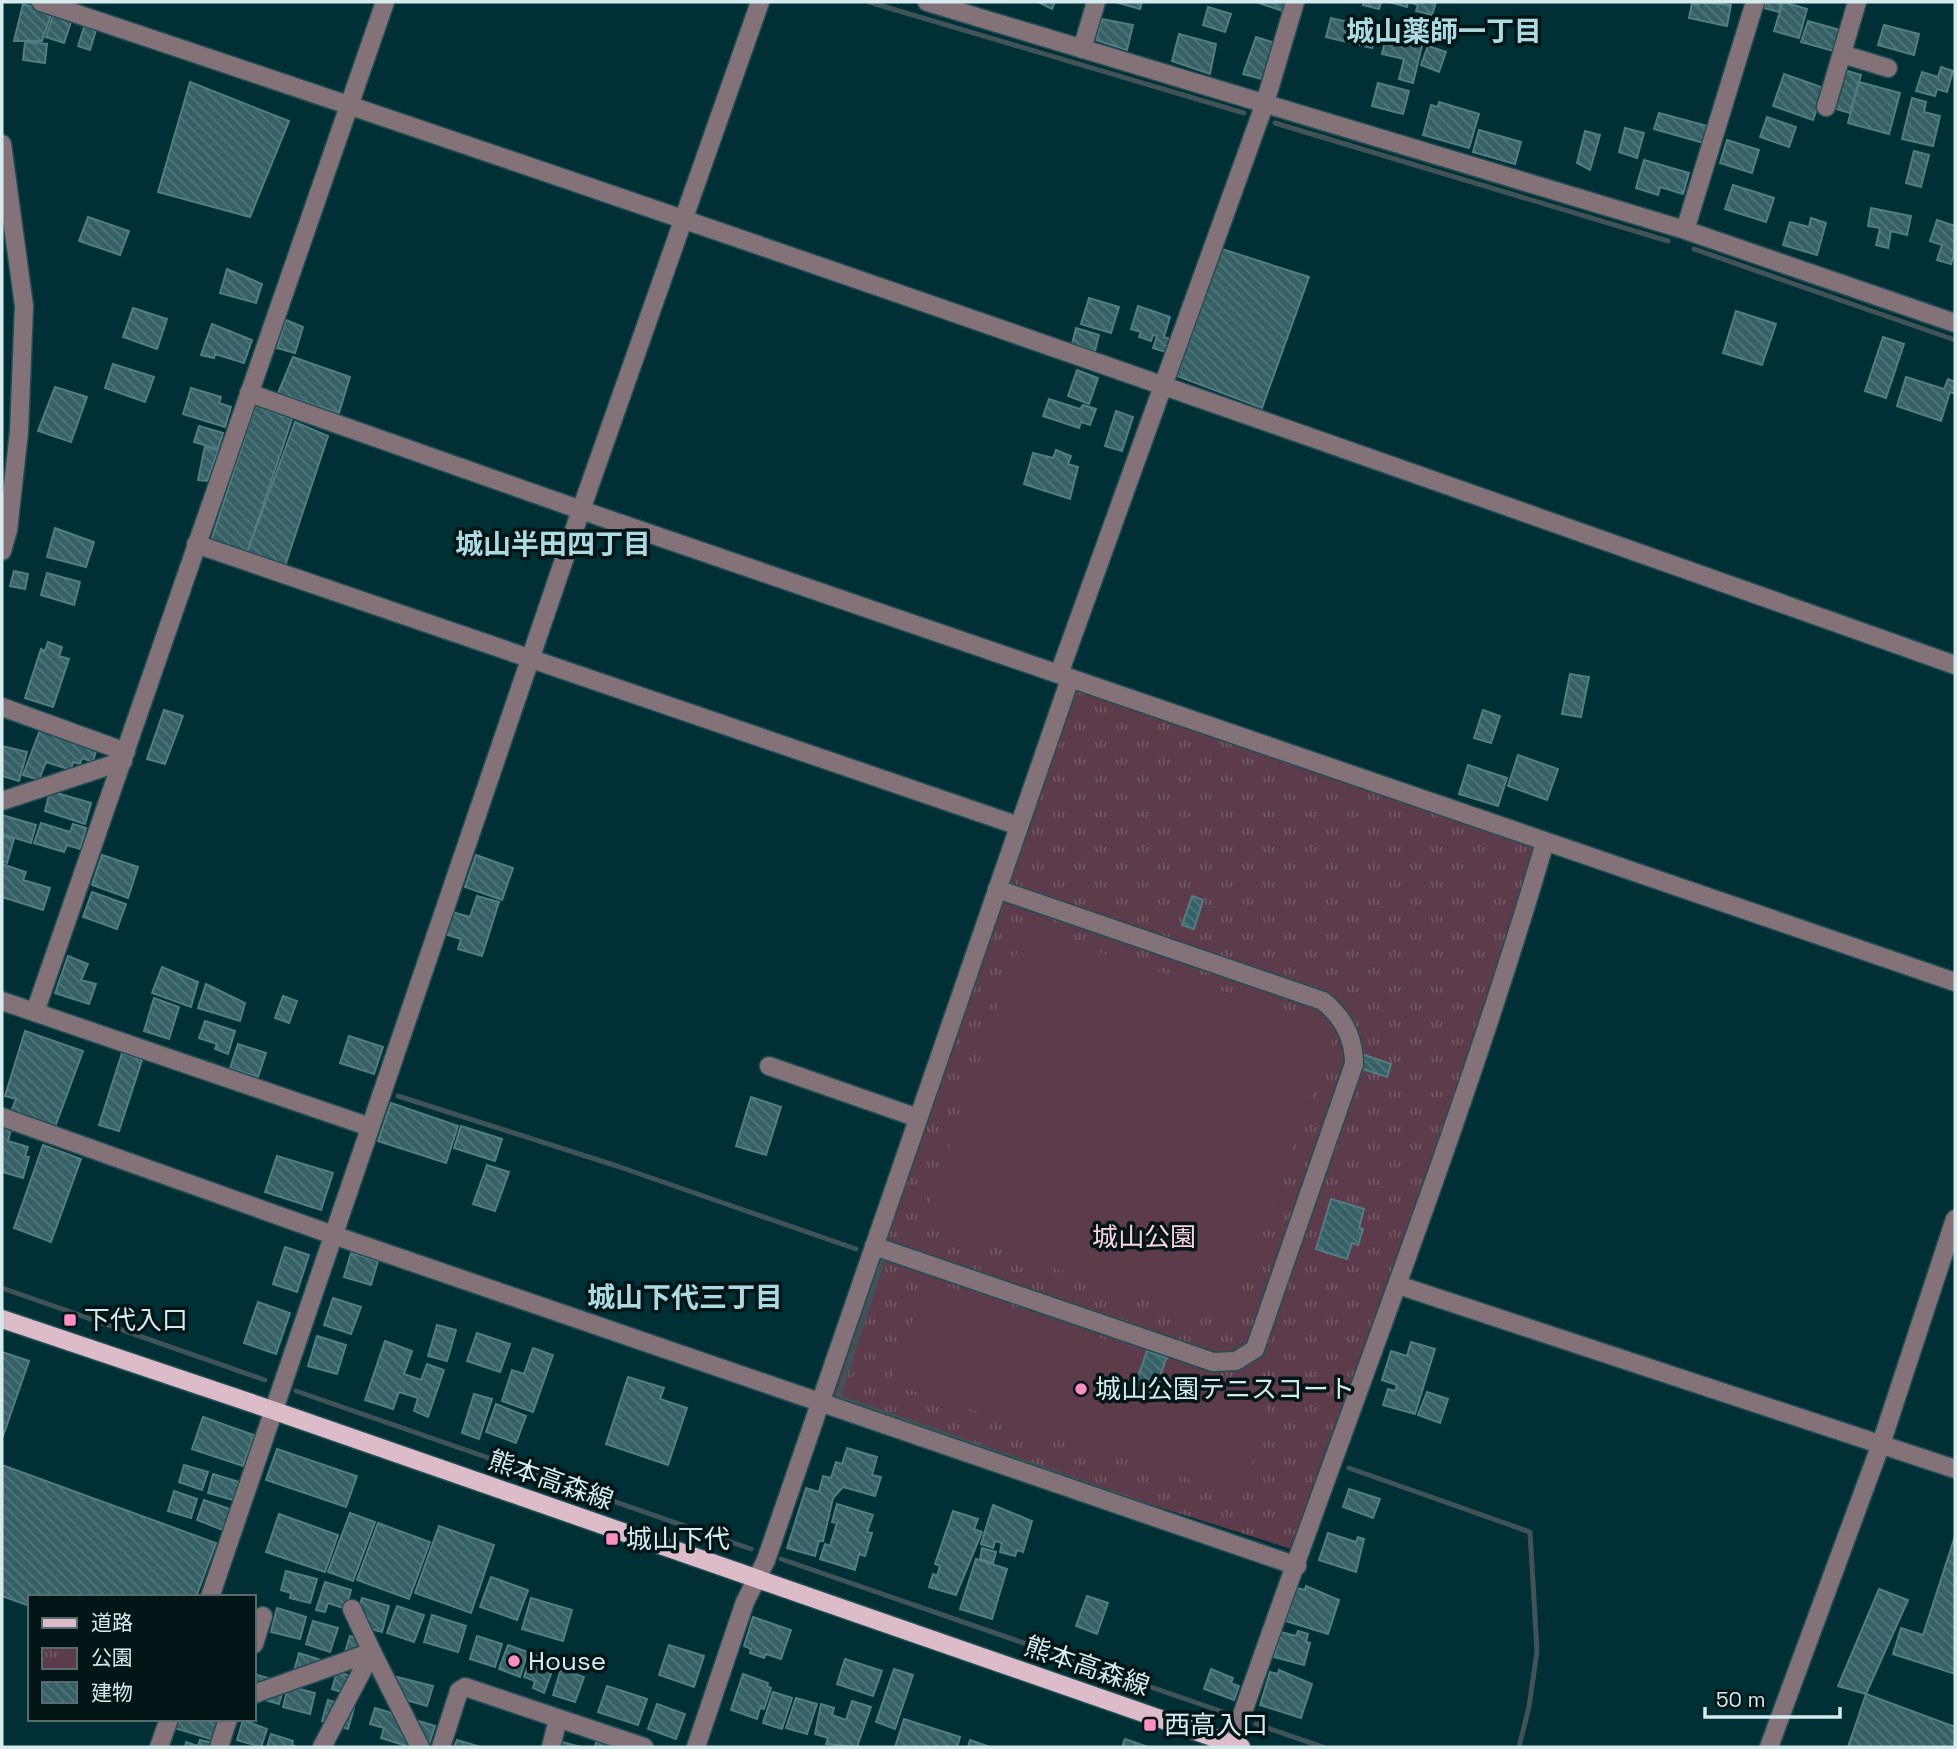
<svg xmlns="http://www.w3.org/2000/svg" width="1957" height="1749" font-family="'Space Grotesk','Noto Sans JP',sans-serif">
<style>
.park{fill:url(#park-tufts)}
.pitch{fill:#5c3c4a}
.lines{fill:none;stroke-linecap:round;stroke-linejoin:round}
.stream{stroke:#405458;stroke-width:5}
.building{fill:url(#building-back-hatch);stroke:#527d82;stroke-width:2}
.minor-casing{stroke:#224e53;stroke-width:21}
.major-casing{stroke:#224e53;stroke-width:21}
.minor{stroke:#837379;stroke-width:18}
.major{stroke:#ddbcc9;stroke-width:18}
.poi-dot{fill:#fd8ec0;stroke:#041517;stroke-width:2.5}
.labels{text-anchor:middle;dominant-baseline:central;stroke-width:7;stroke-linejoin:round;paint-order:stroke}
.park-label{font-size:26px;fill:#fbd1e2;stroke:#041517}
.poi-label{font-size:26px;fill:#d5ebee;stroke:#041517;text-anchor:start}
.street-label{font-size:26px;fill:#d5ebee;stroke:#041517}
.neighbourhood-label{font-size:28px;font-weight:bold;fill:#addae1;stroke:#041517}
</style>
<defs>
<pattern id="park-tufts" width="24" height="20" patternUnits="userSpaceOnUse" patternTransform="scale(1.75)"><rect width="24" height="20" fill="#5c3c4a"/><path d="M3 7l-1-3M5 7V3M7 7l1-3M15 17l-1-3M17 17v-4M19 17l1-3" fill="none" stroke="#725864"/></pattern>
<pattern id="building-back-hatch" width="6" height="6" patternUnits="userSpaceOnUse" patternTransform="scale(1.75)"><rect width="6" height="6" fill="#356065"/><path d="M-1 5l2 2M0 0l6 6M5-1l2 2" fill="none" stroke="#51777b"/></pattern>
</defs>
<rect width="100%" height="100%" fill="#003035"/>
<polygon class="park" points="1070,679 1545,842 1301,1552 821,1400"/>
<g class="pitch">
<polygon points="1025,929 1337,1027 1232,1315 1199,1319 923,1222"/>
<polygon points="926,1279 1270,1395 1243,1496 891,1384"/>
</g>
<g class="lines">
<g class="stream">
<polyline points="869,2 1244,113"/>
<polyline points="1275,123 1668,241"/>
<polyline points="1694,249 1955,340"/>
<polyline points="398,1096 617,1166 856,1249"/>
<polyline points="883,1258 838,1397 1163,1511"/>
<polyline points="2,1288 265,1380"/>
<polyline points="296,1391 751,1549"/>
<polyline points="1349,1468 1530,1532 1537,1651 1529,1707 1519,1747"/>
<polyline points="781,1559 1226,1713"/>
<polyline points="1256,1724 1323,1747"/>
</g>
</g>
<g class="building">
<polygon points="1038,2 1055,2 1052,9"/>
<polygon points="1115,2 1142,2 1140,9"/>
<polygon points="1256,2 1293,2 1288,13"/>
<polygon points="1364,2 1381,2 1379,9 1363,5"/>
<polygon points="1389,2 1436,2 1432,15 1416,11 1418,5 1408,2 1407,7"/>
<polygon points="1698,2 1731,5 1727,26 1689,18 1692,3 1698,5"/>
<polygon points="1766,2 1781,2 1779,12 1764,8"/>
<polygon points="1783,2 1807,9 1799,38 1774,31"/>
<polygon points="23,4 52,12 42,41 14,41"/>
<polygon points="1208,7 1231,14 1225,32 1203,25"/>
<polygon points="54,13 72,19 64,43 46,37"/>
<polygon points="1331,18 1377,29 1372,48 1326,37"/>
<polygon points="1102,19 1133,25 1127,50 1096,40"/>
<polygon points="1808,21 1840,30 1834,51 1801,42"/>
<polygon points="1884,25 1919,34 1914,55 1878,45"/>
<polygon points="84,27 96,30 90,50 78,46"/>
<polygon points="1388,28 1424,37 1413,83 1399,79 1404,59 1382,54"/>
<polygon points="1179,34 1216,44 1210,74 1172,61"/>
<polygon points="1256,37 1275,43 1262,79 1243,74"/>
<polygon points="25,42 47,44 45,63 23,60"/>
<polygon points="1428,46 1446,52 1439,72 1421,65"/>
<polygon points="1941,67 1953,71 1947,92 1937,89 1935,96 1916,91 1922,72 1938,77"/>
<polygon points="1844,70 1861,75 1850,113 1833,108"/>
<polygon points="1784,74 1824,88 1813,120 1773,106"/>
<polygon points="190,82 289,121 250,217 158,192"/>
<polygon points="1859,82 1900,93 1889,134 1848,123"/>
<polygon points="1378,83 1409,91 1403,114 1372,106"/>
<polygon points="1912,98 1926,102 1924,112 1940,116 1933,146 1902,139"/>
<polygon points="1439,102 1479,114 1469,148 1423,135 1431,105 1438,107"/>
<polygon points="1659,113 1711,127 1707,144 1654,129"/>
<polygon points="1767,117 1796,127 1789,147 1760,137"/>
<polygon points="1625,128 1644,133 1637,158 1619,152"/>
<polygon points="1479,130 1521,142 1515,164 1473,152"/>
<polygon points="1585,131 1600,135 1590,170 1577,163"/>
<polygon points="1727,140 1759,150 1752,173 1720,163"/>
<polygon points="1914,151 1929,155 1921,187 1906,183"/>
<polygon points="1644,160 1689,173 1683,194 1660,187 1658,195 1636,188"/>
<polygon points="1733,185 1774,198 1766,222 1725,209"/>
<polygon points="1871,208 1911,216 1907,235 1891,231 1888,248 1876,245 1880,228 1868,226"/>
<polygon points="88,217 129,231 120,255 79,241"/>
<polygon points="1811,218 1826,223 1817,255 1783,245 1790,222 1809,227"/>
<polygon points="1937,220 1955,226 1955,251 1951,264 1937,260 1942,245 1930,241"/>
<polygon points="1222,249 1309,277 1262,408 1177,376"/>
<polygon points="227,269 262,284 256,303 220,293"/>
<polygon points="1089,298 1119,307 1111,333 1081,324"/>
<polygon points="1138,306 1170,317 1164,337 1170,339 1166,352 1153,348 1157,336 1153,335 1151,341 1139,337 1141,332 1131,329"/>
<polygon points="133,308 167,319 157,349 123,337"/>
<polygon points="1736,311 1776,324 1762,365 1723,353"/>
<polygon points="286,320 303,327 295,353 277,348"/>
<polygon points="212,324 252,340 244,363 215,354 214,358 201,355"/>
<polygon points="1076,328 1099,335 1095,351 1072,344"/>
<polygon points="1883,337 1904,344 1886,398 1865,391"/>
<polygon points="293,357 350,377 339,413 278,393"/>
<polygon points="113,364 154,377 145,402 105,388"/>
<polygon points="1077,370 1098,378 1089,404 1068,396"/>
<polygon points="1906,377 1944,389 1948,379 1955,382 1955,394 1950,392 1941,421 1897,406"/>
<polygon points="55,387 87,397 71,442 38,431"/>
<polygon points="191,388 221,397 219,403 231,407 225,427 183,414"/>
<polygon points="1049,399 1080,409 1083,405 1096,409 1090,425 1081,422 1079,428 1043,416"/>
<polygon points="255,406 292,419 247,553 211,541"/>
<polygon points="1116,411 1133,417 1122,451 1105,446"/>
<polygon points="295,422 328,436 285,566 247,553"/>
<polygon points="199,426 223,433 218,449 194,442"/>
<polygon points="205,446 218,451 207,481 198,480"/>
<polygon points="1056,450 1071,456 1068,464 1078,467 1070,499 1024,484 1033,453 1053,458"/>
<polygon points="55,528 94,542 86,567 47,557"/>
<polygon points="14,571 28,574 25,589 10,586"/>
<polygon points="47,573 80,582 74,605 41,595"/>
<polygon points="48,642 62,647 59,656 69,659 53,707 25,698 41,649 45,651"/>
<polygon points="1570,674 1589,677 1581,717 1562,714"/>
<polygon points="164,710 183,716 165,764 147,759"/>
<polygon points="1483,710 1500,716 1491,743 1474,738"/>
<polygon points="40,730 97,747 93,762 82,758 80,764 73,762 71,770 46,762 39,780 23,775"/>
<polygon points="2,746 27,752 19,781 2,776"/>
<polygon points="1518,755 1558,769 1547,800 1508,786"/>
<polygon points="1468,765 1507,778 1498,806 1459,794"/>
<polygon points="50,791 91,803 85,824 45,811"/>
<polygon points="2,815 36,825 31,843 2,834"/>
<polygon points="41,823 70,832 73,824 86,828 80,849 67,845 64,852 34,843"/>
<polygon points="2,836 14,839 7,863 2,861"/>
<polygon points="102,855 138,867 128,898 92,885"/>
<polygon points="476,855 513,868 502,900 465,887"/>
<polygon points="2,864 26,872 23,880 50,888 43,910 2,897"/>
<polygon points="92,892 126,904 117,929 83,917"/>
<polygon points="477,896 499,902 482,956 458,949 461,939 445,934 452,912 470,917"/>
<polygon points="1192,896 1203,900 1194,929 1182,925"/>
<polygon points="68,956 88,964 81,980 96,984 89,1004 55,993"/>
<polygon points="162,967 198,982 191,1007 152,993"/>
<polygon points="206,984 245,1003 240,1021 198,1008"/>
<polygon points="283,996 297,1001 289,1023 275,1018"/>
<polygon points="154,998 179,1007 169,1039 144,1031"/>
<polygon points="205,1021 235,1031 228,1054 215,1049 217,1044 199,1038"/>
<polygon points="25,1031 83,1051 55,1127 11,1112 16,1099 5,1096"/>
<polygon points="349,1036 383,1047 374,1074 340,1063"/>
<polygon points="238,1044 266,1053 258,1077 230,1068"/>
<polygon points="122,1053 142,1060 119,1131 99,1125"/>
<polygon points="1364,1055 1391,1064 1387,1077 1360,1068"/>
<polygon points="751,1097 781,1107 766,1155 736,1146"/>
<polygon points="391,1103 458,1126 446,1163 378,1141"/>
<polygon points="461,1126 502,1139 495,1161 454,1148"/>
<polygon points="2,1127 11,1130 8,1141 28,1147 25,1156 29,1157 23,1178 2,1172"/>
<polygon points="43,1145 81,1159 51,1242 14,1228"/>
<polygon points="277,1156 333,1173 321,1210 265,1192"/>
<polygon points="487,1165 509,1172 495,1211 473,1204"/>
<polygon points="1331,1199 1364,1209 1359,1228 1363,1229 1358,1245 1352,1243 1347,1259 1316,1249"/>
<polygon points="285,1247 309,1255 297,1292 273,1284"/>
<polygon points="351,1253 378,1261 371,1285 344,1277"/>
<polygon points="333,1298 361,1307 351,1334 324,1325"/>
<polygon points="258,1302 290,1313 276,1354 244,1343"/>
<polygon points="437,1325 456,1330 447,1361 428,1356"/>
<polygon points="477,1333 510,1344 500,1372 467,1361"/>
<polygon points="317,1336 346,1345 337,1374 308,1366"/>
<polygon points="385,1341 412,1351 404,1374 421,1380 427,1364 444,1370 428,1417 414,1411 418,1398 399,1392 393,1409 365,1400"/>
<polygon points="1411,1342 1435,1349 1415,1414 1383,1405 1388,1389 1395,1391 1397,1385 1382,1380 1391,1351 1407,1356"/>
<polygon points="533,1348 553,1355 533,1412 502,1401 512,1370 524,1374"/>
<polygon points="1147,1351 1166,1358 1156,1389 1136,1383"/>
<polygon points="2,1352 29,1361 3,1436 2,1435"/>
<polygon points="628,1377 664,1388 660,1399 687,1408 668,1465 606,1444"/>
<polygon points="1427,1392 1448,1399 1440,1423 1418,1415"/>
<polygon points="474,1394 492,1399 479,1439 462,1433"/>
<polygon points="496,1404 526,1416 516,1443 486,1432"/>
<polygon points="203,1417 254,1435 243,1466 192,1449"/>
<polygon points="847,1448 877,1457 872,1475 881,1477 875,1496 843,1487 833,1498 823,1541 819,1541 815,1556 787,1548 806,1488 819,1492 823,1476 831,1478 836,1462 842,1464"/>
<polygon points="277,1449 357,1476 346,1507 266,1480"/>
<polygon points="2,1465 216,1543 196,1597 30,1597 30,1606 2,1596"/>
<polygon points="184,1465 208,1472 202,1490 179,1482"/>
<polygon points="213,1474 239,1482 233,1500 208,1493"/>
<polygon points="1349,1489 1380,1499 1373,1518 1343,1507"/>
<polygon points="174,1491 197,1499 191,1518 168,1511"/>
<polygon points="204,1500 230,1509 223,1530 197,1520"/>
<polygon points="837,1504 873,1515 867,1532 872,1533 865,1556 859,1554 855,1570 820,1559 825,1544 830,1546 837,1523 832,1522"/>
<polygon points="993,1505 1032,1521 1023,1552 1017,1550 1015,1556 1000,1552 1002,1543 995,1541 993,1548 981,1544"/>
<polygon points="953,1511 978,1519 974,1529 982,1532 956,1595 929,1587 933,1574 937,1576 940,1566 935,1564"/>
<polygon points="350,1513 375,1522 353,1581 328,1572"/>
<polygon points="279,1514 338,1535 325,1572 266,1552"/>
<polygon points="378,1523 430,1542 409,1599 357,1580"/>
<polygon points="439,1526 494,1545 471,1613 415,1593"/>
<polygon points="1328,1533 1356,1542 1358,1537 1364,1539 1356,1572 1319,1560"/>
<polygon points="1955,1536 1955,1674 1893,1654 1901,1628 1923,1635"/>
<polygon points="982,1548 996,1552 993,1563 980,1559"/>
<polygon points="976,1559 1007,1569 992,1619 960,1609"/>
<polygon points="286,1571 317,1579 310,1603 290,1598 291,1593 281,1590"/>
<polygon points="491,1577 528,1590 517,1620 480,1607"/>
<polygon points="325,1582 351,1590 346,1609 328,1603 325,1612 316,1610"/>
<polygon points="1306,1586 1339,1600 1328,1634 1286,1621 1297,1588 1305,1590"/>
<polygon points="1879,1589 1908,1600 1866,1694 1838,1686"/>
<polygon points="1087,1596 1108,1603 1097,1634 1076,1626"/>
<polygon points="362,1598 389,1606 382,1632 354,1624"/>
<polygon points="531,1598 572,1610 563,1641 522,1629"/>
<polygon points="397,1606 424,1615 414,1642 387,1633"/>
<polygon points="277,1608 306,1617 300,1639 271,1632"/>
<polygon points="432,1615 466,1626 458,1652 424,1642"/>
<polygon points="753,1617 791,1630 781,1659 766,1654 764,1658 750,1653 751,1649 744,1646"/>
<polygon points="313,1621 338,1628 330,1652 306,1644"/>
<polygon points="1298,1631 1308,1634 1306,1642 1310,1643 1304,1665 1274,1657 1281,1632 1296,1636"/>
<polygon points="350,1636 375,1643 342,1662"/>
<polygon points="477,1636 502,1644 495,1667 470,1659"/>
<polygon points="508,1645 528,1652 520,1677 499,1669"/>
<polygon points="669,1645 704,1656 694,1687 659,1675"/>
<polygon points="299,1653 324,1661 317,1682 293,1675"/>
<polygon points="532,1654 555,1663 544,1693 533,1688 535,1681 524,1677"/>
<polygon points="845,1659 882,1671 873,1696 837,1684"/>
<polygon points="561,1669 584,1677 575,1702 553,1695"/>
<polygon points="894,1669 913,1675 895,1729 876,1722"/>
<polygon points="1211,1669 1233,1678 1231,1683 1239,1686 1234,1700 1204,1689"/>
<polygon points="1279,1670 1312,1684 1301,1718 1260,1705 1270,1672 1278,1674"/>
<polygon points="337,1672 362,1679 357,1697 332,1689"/>
<polygon points="254,1674 285,1683 279,1704 254,1697"/>
<polygon points="743,1674 768,1683 767,1686 771,1688 764,1709 760,1708 757,1719 731,1710"/>
<polygon points="397,1677 433,1686 427,1706 392,1696"/>
<polygon points="288,1686 315,1693 310,1714 283,1707"/>
<polygon points="607,1686 647,1699 638,1725 598,1712"/>
<polygon points="773,1692 792,1698 782,1729 763,1723"/>
<polygon points="1866,1694 1955,1727 1955,1747 1848,1747"/>
<polygon points="796,1698 817,1704 807,1734 786,1728"/>
<polygon points="328,1700 354,1708 348,1729 322,1721"/>
<polygon points="852,1701 871,1707 857,1747 826,1744 828,1738 815,1734 821,1704 834,1708 832,1715 846,1720"/>
<polygon points="657,1704 685,1714 676,1739 648,1729"/>
<polygon points="375,1708 435,1726 428,1747 410,1747 381,1738 384,1728 370,1724"/>
<polygon points="177,1719 214,1719 220,1723 214,1740 175,1728"/>
<polygon points="904,1719 960,1737 957,1747 895,1747"/>
<polygon points="243,1720 267,1729 261,1747 237,1740"/>
<polygon points="271,1734 293,1741 292,1745 297,1747 267,1747"/>
<polygon points="597,1739 610,1743 609,1747 595,1747"/>
<polygon points="1125,1739 1148,1747 1122,1747"/>
<polygon points="200,1740 214,1743 213,1747 185,1747 186,1742 198,1746"/>
<polygon points="457,1740 481,1747 454,1747"/>
<polygon points="970,1740 990,1747 968,1747"/>
<polygon points="562,1742 581,1747 560,1747"/>
</g>
<g class="lines">
<g class="minor-casing">
<g id="minor">
<path d="M41,2C681,215 1319,439 1955,665"/>
<polyline points="927,2 1685,230 1955,323"/>
<polyline points="1082,49 1096,2"/>
<polyline points="1842,54 1888,68"/>
<polyline points="1826,107 1857,2"/>
<polyline points="2,144 24,306 19,432 8,530 2,551"/>
<polyline points="1685,230 1755,2"/>
<polyline points="249,393 581,510 1955,982"/>
<polyline points="196,544 1019,826"/>
<polyline points="1059,674 1265,103 1295,2"/>
<polyline points="2,707 126,752"/>
<polyline points="2,801 123,761"/>
<polyline points="2,1001 370,1127"/>
<polyline points="35,1012 385,2"/>
<polyline points="769,1066 918,1118"/>
<polyline points="2,1117 333,1235 1297,1566"/>
<path d="M874,1246L1213,1362L1236,1361L1255,1349L1354,1064C1354,1037 1343,1017 1323,1001L997,889"/>
<polyline points="1398,1285 1955,1469"/>
<polyline points="210,1597 581,510 760,2"/>
<polyline points="254,1644 263,1616"/>
<polyline points="254,1694 372,1652 420,1747"/>
<polyline points="159,1747 169,1719"/>
<polyline points="219,1747 228,1719"/>
<polyline points="322,1747 372,1652 352,1609"/>
<polyline points="441,1747 459,1691 465,1687 644,1747"/>
<polyline points="551,1747 558,1719"/>
<polyline points="696,1747 745,1602 766,1560 1070,679"/>
<path d="M1231,1747C1334,1445 1455,1149 1545,842"/>
<polyline points="1769,1747 1881,1444 1955,1219"/>
</g>
</g>
<g class="major-casing">
<polyline id="major" points="2,1319 272,1410 1241,1747"/>
</g>
<use href="#minor" class="minor"/>
<use href="#major" class="major"/>
</g>
<g class="poi-dot">
<rect x="63" y="1313" width="14" height="14" rx="3.5"/>
<circle cx="1081" cy="1389" r="7"/>
<rect x="605" y="1532" width="14" height="14" rx="3.5"/>
<circle cx="514" cy="1661" r="7"/>
<rect x="1143" y="1718" width="14" height="14" rx="3.5"/>
</g>
<g class="labels">
<g class="park-label">
<text x="1144" y="1237">城山公園</text>
</g>
<g class="poi-label">
<text x="84" y="1320">下代入口</text>
<text x="1095" y="1389">城山公園テニスコート</text>
<text x="626" y="1539">城山下代</text>
<text x="528" y="1661">House</text>
<text x="1164" y="1725">西高入口</text>
</g>
<g class="street-label">
<text transform="translate(551 1480) rotate(19)">熊本高森線</text>
<text transform="translate(1087 1666) rotate(19)">熊本高森線</text>
</g>
<g class="neighbourhood-label">
<text x="1444" y="31">城山薬師一丁目</text>
<text x="553" y="544">城山半田四丁目</text>
<text x="685" y="1297">城山下代三丁目</text>
</g>
</g>
<rect width="1957" height="1749" fill="none" stroke="#d5ebee" stroke-width="7"/>
<rect x="28" y="1595" width="228" height="126" fill="#041517" stroke="#586b6d" stroke-width="2"/>
<rect x="42" y="1618" width="35" height="10" fill="#ddbcc9" stroke="#586b6d" stroke-width="2"/>
<text x="91" y="1630" font-size="21" fill="#d5ebee">道路</text>
<rect x="42" y="1648" width="35" height="21" fill="url(#park-tufts)" stroke="#586b6d" stroke-width="2"/>
<text x="91" y="1665" font-size="21" fill="#d5ebee">公園</text>
<rect x="42" y="1682" width="35" height="21" fill="url(#building-back-hatch)" stroke="#586b6d" stroke-width="2"/>
<text x="91" y="1700" font-size="21" fill="#d5ebee">建物</text>
<path d="M1705 1707v10h135v-10" fill="none" stroke="#d5ebee" stroke-width="3.5"/>
<text x="1716" y="1707" font-size="21" fill="#d5ebee" stroke="#041517" stroke-width="5" paint-order="stroke">50 m</text>
</svg>
